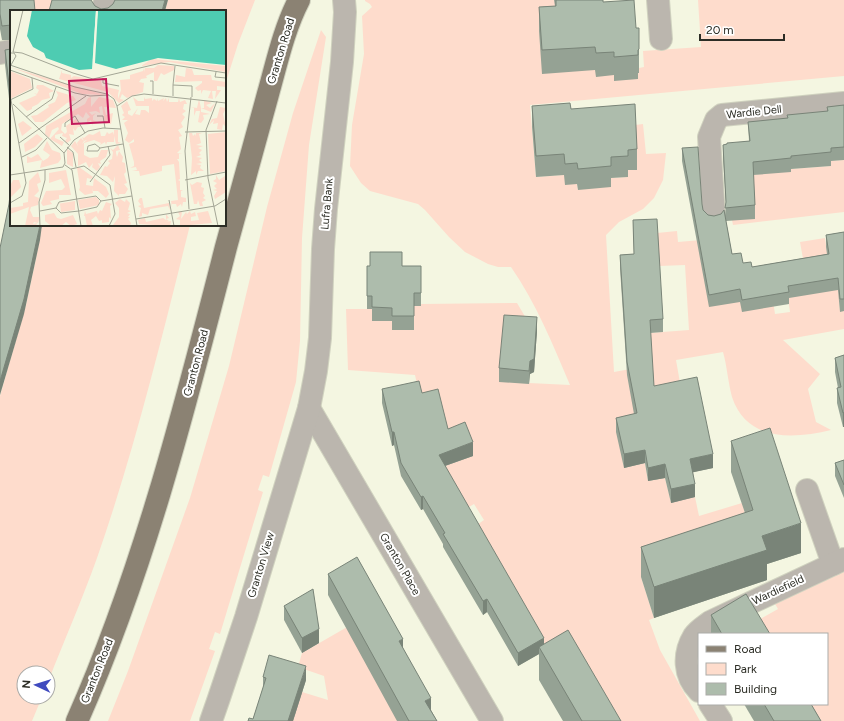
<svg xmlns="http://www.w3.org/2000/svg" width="844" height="721" font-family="Figtree,sans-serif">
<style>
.green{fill:#fedccc}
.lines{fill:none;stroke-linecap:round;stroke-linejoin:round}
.minor-casing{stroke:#d0d2bf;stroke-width:24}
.major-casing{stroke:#d0d2bf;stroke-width:24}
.minor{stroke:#bbb6ae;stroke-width:22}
.major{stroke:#8b8273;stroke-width:22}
.wall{fill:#95a294}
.shaded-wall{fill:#798478}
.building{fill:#adbcac;stroke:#798478}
.labels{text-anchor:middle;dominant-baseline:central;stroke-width:4;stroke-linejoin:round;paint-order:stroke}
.street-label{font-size:11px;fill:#2c2d25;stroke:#fff}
.inset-road{fill:none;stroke:#a4a696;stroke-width:1}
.view{fill:#c2185b;fill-opacity:0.15;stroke:#c2185b;stroke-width:2}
.inset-edge{fill:none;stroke:#2c2d25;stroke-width:2}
</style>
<rect width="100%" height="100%" fill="#f4f6e1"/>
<g class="green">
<polygon points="32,0 57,0 55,11 33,11"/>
<polygon points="168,0 255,0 238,44 225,85 225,11 165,11"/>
<path d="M365,0H557L595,66L614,75V80L638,73L639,68L644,67L643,51L701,47L698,0H844V76L530,105L536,177L564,175L577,184L578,190L611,178L628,177V170L635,125L643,124L646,154L666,153L663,180L654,198L643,209L619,222L606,235L614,372L652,365L650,333L689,330L685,265L659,266L657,233L677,231L678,242L701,240L740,302L773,301L775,314L790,312L788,298L805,270L800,242L825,238L830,273L844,271L839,300L840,311H844V329L783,340L820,374L808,389L816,422L831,430C793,439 747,442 732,397C728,382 727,366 723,352L676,360L682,394L637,427L624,468L645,463L648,481L665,478L671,502L695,497L699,516L742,503L753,540L641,577L654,618L649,620L660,650L700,721H602L551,663L474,527L484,520L474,504L464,510L442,473L447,465L473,456L431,448L415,375L348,370L346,309H372L392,321V330H414L413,306H420L421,304L517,303L533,330L504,328L529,384V383L570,385C553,345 536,303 511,267H498L488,264L465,252L449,237L425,210L418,204L370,191L361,183L350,166L352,125L364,54L362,16L372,7L370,4L365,1Z"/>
<polygon points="321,30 326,37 309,145 302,238 300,341 296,382 269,477 263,475 258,490 263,492 220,634 215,632 209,649 215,651 190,721 108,721 128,671 190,498 229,366 267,207 293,113"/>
<polygon points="844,160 844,212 733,225 732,220 755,218 752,175 791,169 831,166 831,161"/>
<path d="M42,225H190C162,337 135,449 97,558C82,600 64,641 48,682V673H24V697H42L32,721H0V396L26,305L36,259Z"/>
<polygon points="844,571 844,721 802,721 792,704 827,704 827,634 750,634 746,627 778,609 774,602"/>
<polygon points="375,611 397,721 292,721 302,692 328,700 324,676 298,667 302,653"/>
</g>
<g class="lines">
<g class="minor-casing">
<g id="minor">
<polyline points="658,0 661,39"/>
<polyline points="103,11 105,0"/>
<polyline points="0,53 11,51"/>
<polyline points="714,216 709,137 716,120 722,115 844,103"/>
<polyline points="309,408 492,721"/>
<polyline points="807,490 833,564"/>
<path d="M699,691C684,676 683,654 694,636C698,630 705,626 710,622L844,559"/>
<polyline points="710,704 721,721"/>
<polyline points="211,721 219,698 246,617 291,468 309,408 316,371 320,338 323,249 326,209 342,62 345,12 344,0"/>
</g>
</g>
<g class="major-casing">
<path id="major" d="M77,721C144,570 185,407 226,247C240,196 254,145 268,94C277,62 284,29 299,0"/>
</g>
<use href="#minor" class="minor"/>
<use href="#major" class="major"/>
</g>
<g class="wall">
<polygon points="0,0 11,11 11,40 2,40 0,29"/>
<polygon points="554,0 603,0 603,2 636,28 639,49 639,73 638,73 638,79 614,81 614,75 596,77 595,70 542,74 539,31 539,7 555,6"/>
<polygon points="11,49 11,115 5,65 5,50"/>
<polygon points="844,105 844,160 831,161 831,166 791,169 791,172 753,175 755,205 755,219 726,221 732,254 743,263 752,267 827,254 826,247 826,235 844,232 844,311 840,312 838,290 789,298 789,304 742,312 740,302 709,307 682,161 682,148 703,210 708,215 714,216 725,216 726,205 723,158 723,145 749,141 748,122 787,119 827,111 827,107"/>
<polygon points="532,106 571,109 637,149 637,170 628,170 628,177 611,178 611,187 578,190 577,184 565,185 564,175 536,177 532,127"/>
<polygon points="633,220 663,319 663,332 650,333 654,386 713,468 693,472 695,497 671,503 665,478 648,481 645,463 624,468 616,432 616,418 634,414 627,375 620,268 620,255 634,254"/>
<polygon points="367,266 421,266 421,306 414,306 414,330 392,330 392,321 372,321 372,309 367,309"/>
<polygon points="537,331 534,372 530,374 529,384 499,382 499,368"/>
<polygon points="844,355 844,427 843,427 837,403 837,388 838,388 835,372 835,358"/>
<polygon points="382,389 422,393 448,429 473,456 445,466 544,645 621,721 563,721 539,680 539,654 518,666 487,612 483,615 443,547 443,544 423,509 421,510 401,476 394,445 392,446 382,403"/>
<polygon points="731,441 801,553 767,564 767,580 654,618 641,577 641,547 745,513 731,472"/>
<polygon points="844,460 844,498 835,476 835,463"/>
<polygon points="328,574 403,648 431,710 437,721 397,721 328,595"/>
<polygon points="284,606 319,643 302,653 284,620"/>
<polygon points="711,615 770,634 711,634"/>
<polygon points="263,677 306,680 293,721 248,721 253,719 263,688"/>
<polygon points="744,704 811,704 821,721 754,721"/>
</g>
<g class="shaded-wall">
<polygon points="165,0 168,0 165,11 162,11"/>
<polygon points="40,225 42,225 40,240 24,314 0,395 0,381"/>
<polygon points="537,317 537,331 534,372 530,374 529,384 530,361"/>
<polygon points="844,412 844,427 843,427 843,413"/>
<polygon points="392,432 394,432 394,445 392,446"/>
<polygon points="473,442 473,456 439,468 439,455"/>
<polygon points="645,450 645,463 624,468 624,454"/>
<polygon points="713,454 713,468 690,473 690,459"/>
<polygon points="665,464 665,478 648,481 648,468"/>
<polygon points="695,484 695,497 671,503 671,489"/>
<polygon points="423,496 423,509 421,510 421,497"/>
<polygon points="801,523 801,553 767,564 767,580 654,618 654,587 762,536"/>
<polygon points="487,599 487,612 483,615 483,601"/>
<polygon points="319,629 319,643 302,653 302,638"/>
<polygon points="544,638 544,651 539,647 539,654 518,666 518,653"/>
<polygon points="403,639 403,661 399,641"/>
<polygon points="306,666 306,680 293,721 288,721"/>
<polygon points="431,698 431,719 425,701"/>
</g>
<g class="building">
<polygon points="0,0 34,0 35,11 11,11 11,25 2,26 0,14"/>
<polygon points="52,0 91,0 95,6 101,9 108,8 113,4 115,0 165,0 162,11 158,11 152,10 152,11 49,11"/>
<polygon points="556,0 603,0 603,2 634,0 636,28 639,28 639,49 638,50 638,55 614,57 614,52 596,53 595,47 542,50 539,7 556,6"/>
<polygon points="11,49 11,101 5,50"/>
<polygon points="570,103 571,109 635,104 637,149 628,150 628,156 611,157 611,166 578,169 577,163 565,164 564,154 536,156 532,106"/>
<polygon points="844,105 844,147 831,148 831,152 791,156 791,158 753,162 755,205 725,208 726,202 723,145 727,144 727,143 750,141 748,122 788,118 787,115 828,111 827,107"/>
<polygon points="698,147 702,204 703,210 708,215 714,216 721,214 724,210 732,254 741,253 743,263 751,262 752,267 829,254 826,235 844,232 844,299 840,299 838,278 788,286 789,292 742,300 740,289 709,295 682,148"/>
<polygon points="11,186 11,225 40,225 24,299 0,381 0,248 9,204"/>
<polygon points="657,219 663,319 650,320 654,386 697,377 713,454 690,459 695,484 671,489 665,464 648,468 645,450 624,454 616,418 637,413 627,362 620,255 634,254 633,220"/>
<polygon points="370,252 402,252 402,266 421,266 421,293 414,293 414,316 392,316 392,308 372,307 372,296 367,296 367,266 370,266"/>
<polygon points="504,315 537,317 534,359 530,361 529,371 499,368"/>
<polygon points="844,355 844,412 843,413 837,388 841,387 835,358"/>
<polygon points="419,381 422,393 438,389 448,429 465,422 473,442 439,455 544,638 518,653 487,599 483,601 443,534 445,533 423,496 421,497 401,463 394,432 392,432 382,389"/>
<polygon points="770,428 801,523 762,536 767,550 654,587 641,547 753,510 731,441"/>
<polygon points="844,460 844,485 835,463"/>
<polygon points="357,557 403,639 399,641 431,698 425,701 437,721 409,721 328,574"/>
<polygon points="313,589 319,629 302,638 284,606"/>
<polygon points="746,594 770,634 722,634 711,615"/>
<polygon points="568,630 621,721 582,721 539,647"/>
<polygon points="269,655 306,666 288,721 248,721 249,718 253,719 266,678 263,677"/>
<polygon points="764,704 811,704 821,721 774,721"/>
</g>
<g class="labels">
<g class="street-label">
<text transform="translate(281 51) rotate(-73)">Granton Road</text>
<text transform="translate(754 112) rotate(-6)">Wardie Dell</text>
<text transform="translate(327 204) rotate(-85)">Lufra Bank</text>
<text transform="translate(196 363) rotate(-75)">Granton Road</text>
<text transform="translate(400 564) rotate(60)">Granton Place</text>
<text transform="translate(261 565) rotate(-73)">Granton View</text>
<text transform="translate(778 590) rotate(-25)">Wardiefield</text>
<text transform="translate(97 671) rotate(-68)">Granton Road</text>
</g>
</g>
<g transform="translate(10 10)">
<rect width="216" height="216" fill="#f4f6e1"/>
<path d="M142,49L216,56V62L159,52L131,56ZM148,55L164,56V60L154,65L151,63L147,71H144V62L136,66L137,68L131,69L129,72L134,73L133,82L117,88L112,84L110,89L114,90L109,93L98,82L49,69L52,60V63L61,65V68L64,66L91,71L92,76L109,80L108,84V89L111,80L110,70L120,69V65L133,61L134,58L135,62V58H144ZM0,57L95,85L72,84ZM176,58L182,59L184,65H201L202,70L216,72V77L207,76V80H211L205,89L206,81H202L203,89L198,88L201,81L193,80L191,84V80L188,81L185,78L192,73V66V71L165,72L166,65L175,67ZM0,61L20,69L22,78L0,89ZM27,75H33L44,81L39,83L40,88L32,90L28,94L22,97V99L17,101L9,93L27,85L24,83L27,84L29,80L26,78ZM46,81L63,86L66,90L57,93L33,112H25L21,106L27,105L39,97L38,95L45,92L48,85ZM81,87V97L89,87L103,90L106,98L94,97L96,105L103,103L101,114H95L92,96L89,97L90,103L86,101L79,102L82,105L86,103L83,106V110L87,112L83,113V116L81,110L77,113V109L80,107L76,102L73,108L68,104L52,114L51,120L55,124L57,122L56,116L66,109L71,117H68L65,121L63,118L64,125L59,124L61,130L57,133L55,131L57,128L52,126L53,123L45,125V128L54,132L52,136L40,129L49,119L48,117L42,120L39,128L35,124L36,116L75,94L78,88ZM123,87L128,91H134V87L135,89L142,88V91L144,89L147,91L148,88V91L154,88L153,91L156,88L157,92L159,88V92H168L169,88L170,92L175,90L177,94H174L173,99L176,101L172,104L175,107L171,113L173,117L168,120L172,126L169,127L171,139L167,143L172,144H169V149H167L169,152L170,169L168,170L170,171V180H173L171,181V187L176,188V192H173L172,197L171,194L167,197L166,194H162V197L161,191L168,190L164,154L152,156V161L130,166L129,161H122L127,160L126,157L120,158L124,156V152L119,134L124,132V129L119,133L115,130L118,123L114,113L118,110H112L115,107L112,105L114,103L111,96L117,91L121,100L118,101V104L122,106L128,98L125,104L130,105L131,100H135L139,103V96H126ZM189,89L191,98H194V90L202,93L196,95L200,98L205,93L201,102L191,98V102L200,104L193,105L194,109L191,113L188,112L190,101H186L184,106V98L181,97L187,98ZM210,97L216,98L213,104L216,117L213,114L212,120L207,119L208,113L203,114L204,110L199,115L202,109L207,108ZM13,111L22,118L12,126L8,114ZM104,120H108V132L111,133L106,134L104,126V132H97L96,135L95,132L90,135L91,133L84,130L74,133V145L80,148L88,147L91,140H98L96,147L90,151L91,154L88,153L90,157L87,161L82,157L83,153L79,158L76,152L68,156V144L61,136L65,131L68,136L67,133L71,128L74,131L72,134L77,130L74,131L72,127L74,128L79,124L83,125L90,121L91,126H95L97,122L99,124L103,122L104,125ZM216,122V161L200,164L198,124ZM179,123H182L183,126L185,124L186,126V123H192L189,124L191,133L186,135L193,136L188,138L192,140L189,143L191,145L186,147L192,148L189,150L192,153L186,154L191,155L190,158L194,161H188L186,165V161L181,165L182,148ZM27,124L33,129L25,137L15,142L14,134ZM37,131L42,140L50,143L51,149L48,153L30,158L32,150L17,153V146L21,148L28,144L33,151L38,148L40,145L33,140ZM108,135L110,140L106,141V143L107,147L109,141L113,147L112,152L115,153L116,162L114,164L117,173L114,174L118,179L115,184H109V186L104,181L105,166L103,172L97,166L90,165L95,156L97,157L100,153L98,151L102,149L103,142L100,138L103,140ZM57,139L63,143V157L57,154ZM69,157L83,167L81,169L77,168L76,175L83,176L84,168L96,177L99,184L96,188L88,181H83L82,178L83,183L75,185L69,180L70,177L67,158ZM56,160L61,185H49V189L40,191L42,194L33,196L31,193L36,181L52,180L55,177L51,169L39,173V163ZM28,162L31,172L27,174L29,181L24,186L29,188L28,195L21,197L20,200L23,207H30L28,213L24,212L23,214L27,213L26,216H15L19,197L0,204V198L13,196V193L18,192L19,171ZM206,165L209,170L215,166L216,182L205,189L204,186L207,181L203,180L207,179L204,176L207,173L203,171L206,169ZM3,170H9L11,177L0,188V176ZM187,172L192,173L191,177L194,178L193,183L195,186L193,188L196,190L192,192L193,196H190L188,190L187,194H184L180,173L182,175ZM86,187L89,190V195L70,199L68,190ZM130,188H132L134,198L159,193L160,200L158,196L140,199L138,205L132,203V206L129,207L131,198L128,196L131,195L128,191ZM110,189L115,192L116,189L120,193L118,200L121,201L117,203L120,204L118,207H120L118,209L121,213L120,216H104L103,215L109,207V198L105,193ZM65,191V200L51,202L50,194H47ZM96,192L102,194L100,196L101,209L99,207V212L92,213V210L89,211L86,206L81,210L83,216H77L75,206H72H74L75,201L76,204L87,201L88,204L90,200L92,201ZM172,201L171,209L176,202L177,204L180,201L181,204L185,202L186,206L181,207V211L189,210L187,203L198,201L202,213L170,216V210L166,209L170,206L168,202ZM44,203L47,208L51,209L63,205L67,214L61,216L56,212L51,216L40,215L35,211V205ZM156,204L159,208L156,209L159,211L156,212L161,211L160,216L129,214L128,210L135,208L136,212L153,208L156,210Z" fill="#fedccc"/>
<path d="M22,0H86L82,59L69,60L36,48L34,43L23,37L17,26ZM88,0H216V55L148,48L106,59L85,53Z" fill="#4eccb2"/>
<path d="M86,0H88L82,59L83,48Z" fill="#f4f6e1"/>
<path class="inset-road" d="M3,42L13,0M3,42L12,43L63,63L83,69L151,53L216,63M0,43H4L6,46L1,55M0,55L65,77L97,84L104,89L107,96L127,216M0,60L65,83L80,86L99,85M206,62L205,67L216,68M93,68V73L109,76M140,71H143V84M163,75L165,56M163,86V75L182,76V87M0,90L23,79L22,68M207,91L196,120L198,168L208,216M3,94L54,143M107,96L122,86L134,84L216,93M87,106H93L95,118M16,107L42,89L46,77M55,117V113L65,106L75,123M175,122L216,121M50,127L59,135M9,133L76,86M85,134L90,138L88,141H77L78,136ZM57,137L63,142L66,157M90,138L113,134M54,143L64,130L78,121L93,118L111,119M12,147L26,140L37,128M55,155L62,160L71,216M61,159L74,156L100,175L105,204L99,216M0,165L53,157L55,153L54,143M175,170L216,162M80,172L100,145L98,136M159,190L164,216M91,191L122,186M0,193L12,186L16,173L1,90M46,198L49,192L67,189L86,186L91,191M46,198L51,203L69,201L87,197L91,191M179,199L175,141L181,87M30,201L46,198M126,209L205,196L216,189M30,216L29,192L35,170V160"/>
<path class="view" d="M96,69L99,112L62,114L59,71Z"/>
<rect width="216" height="216" class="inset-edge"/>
</g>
<rect x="698" y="633" width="130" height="72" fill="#ffffff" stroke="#ababa8"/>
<rect x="706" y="646" width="20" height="6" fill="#8b8273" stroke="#ababa8"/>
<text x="734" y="653" font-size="12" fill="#2c2d25">Road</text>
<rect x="706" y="663" width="20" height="12" fill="#fedccc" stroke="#ababa8"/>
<text x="734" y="673" font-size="12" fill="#2c2d25">Park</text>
<rect x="706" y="683" width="20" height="12" fill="#adbcac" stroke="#ababa8"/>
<text x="734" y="693" font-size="12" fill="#2c2d25">Building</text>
<g transform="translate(36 685) rotate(274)"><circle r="19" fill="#ffffff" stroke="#ababa8"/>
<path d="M0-3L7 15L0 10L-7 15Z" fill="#404bbf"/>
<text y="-6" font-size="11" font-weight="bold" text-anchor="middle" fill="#2c2d25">N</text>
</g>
<path d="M700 34v6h84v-6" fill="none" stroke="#2c2d25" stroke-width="2"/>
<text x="706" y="34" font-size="12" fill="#2c2d25" stroke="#ffffff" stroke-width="3" paint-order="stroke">20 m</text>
</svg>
